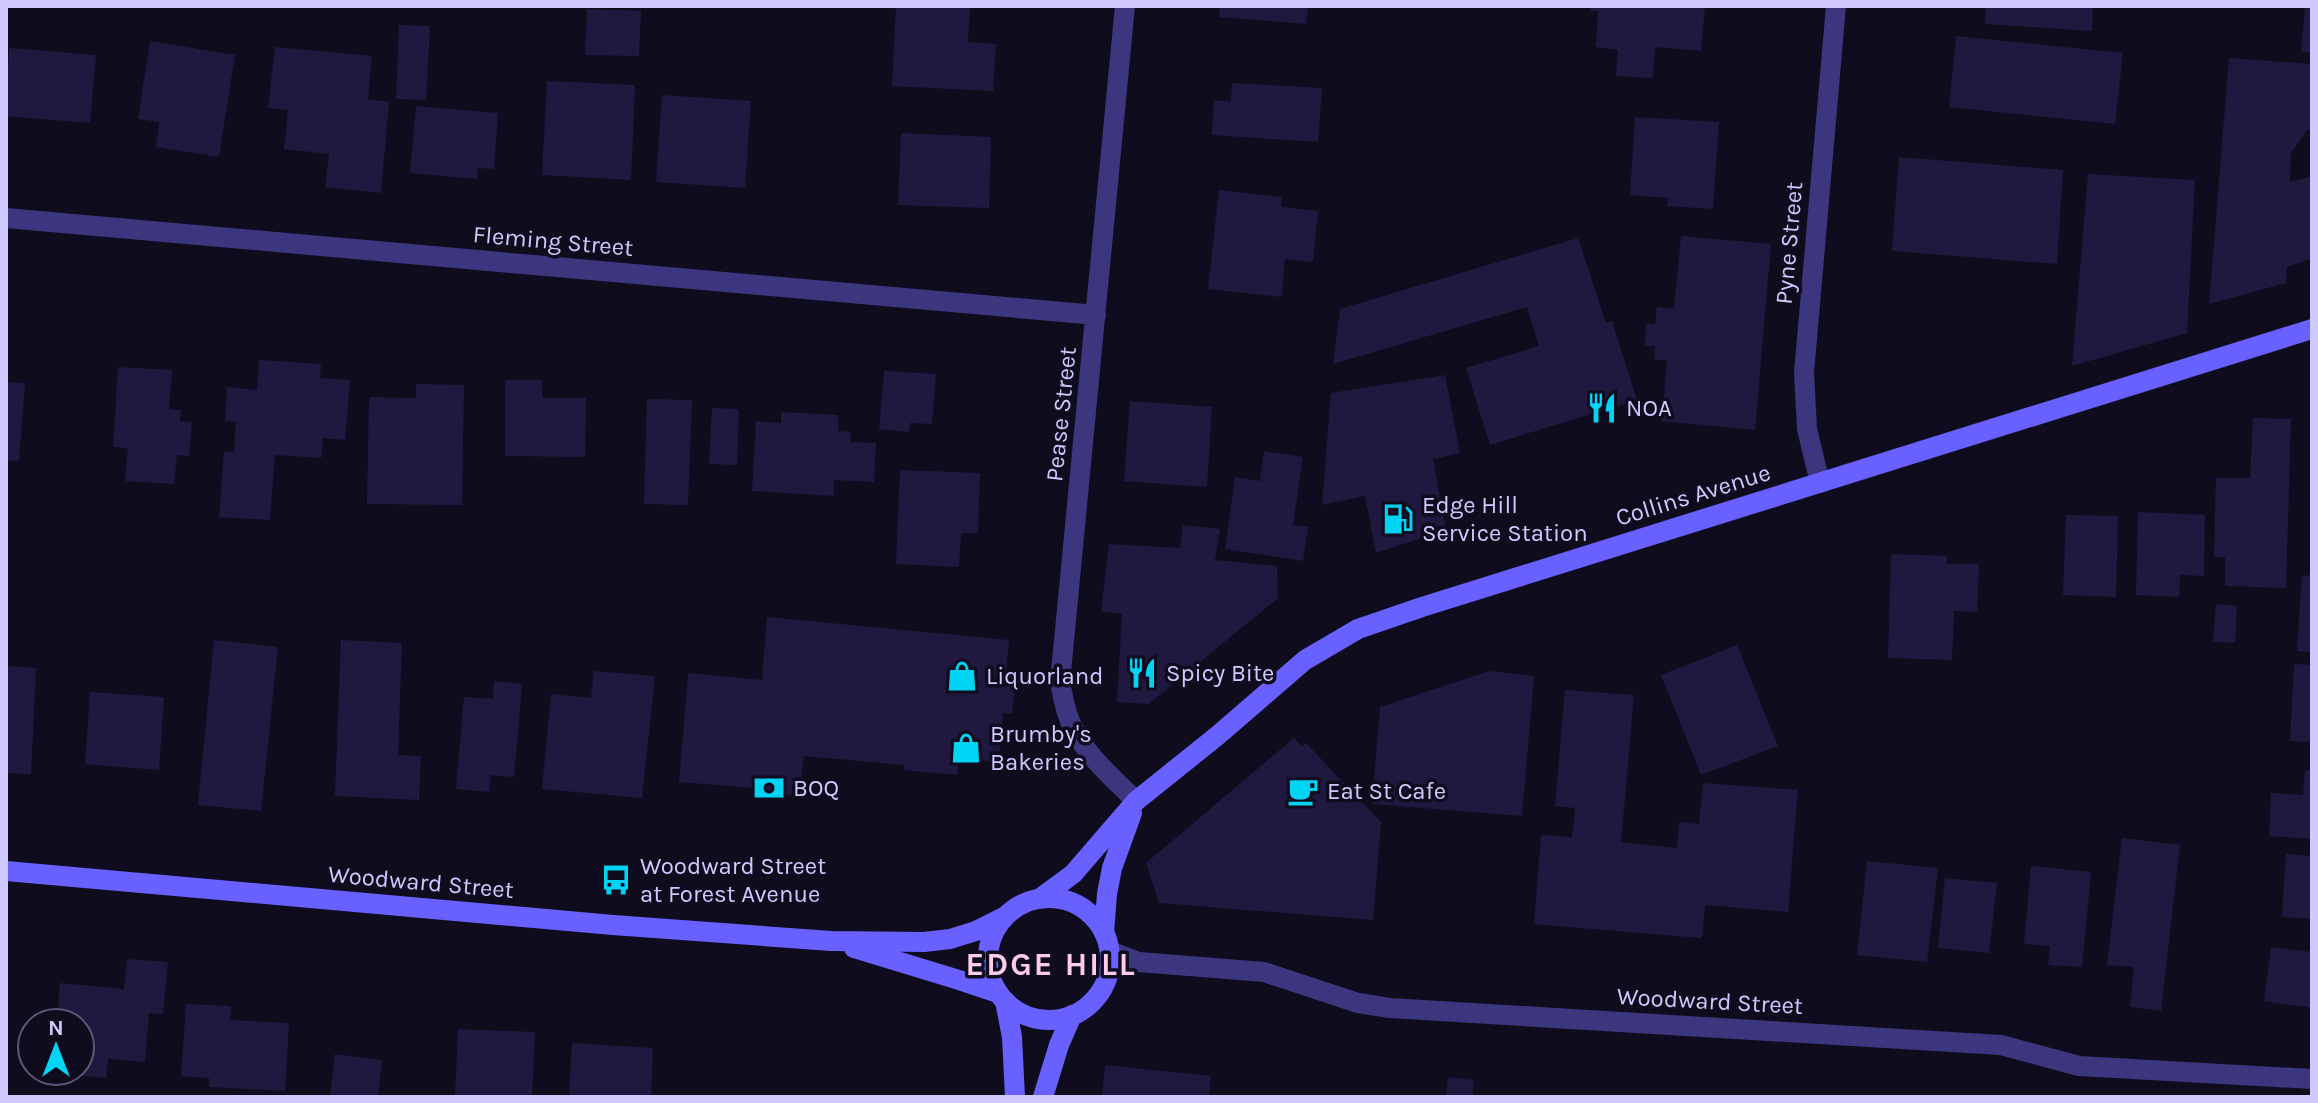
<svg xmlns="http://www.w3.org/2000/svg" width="2318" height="1103" font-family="Karla,sans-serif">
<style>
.building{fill:#21183f}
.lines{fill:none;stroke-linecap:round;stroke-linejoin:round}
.street{stroke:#3b367d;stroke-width:20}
.secondary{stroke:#6860ff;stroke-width:20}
.labels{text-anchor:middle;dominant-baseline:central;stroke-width:7;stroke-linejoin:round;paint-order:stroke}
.street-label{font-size:24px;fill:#d0c9ff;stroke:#0f0c1e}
.poi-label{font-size:24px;fill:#d0c9ff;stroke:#0f0c1e;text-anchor:start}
.district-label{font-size:32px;font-weight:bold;letter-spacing:2px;fill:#ffcbea;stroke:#0f0c1e}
</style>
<rect width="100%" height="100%" fill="#0f0c1e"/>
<g class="building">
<polygon points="896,6 970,6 968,42 996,44 993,91 892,86"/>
<polygon points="1220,6 1308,6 1306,24 1219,17"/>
<polygon points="1591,6 1705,6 1701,51 1655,47 1653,78 1616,76 1618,50 1596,47 1598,11 1591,11"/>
<polygon points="1986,6 2093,6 2092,31 1985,24"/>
<polygon points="2305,6 2312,6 2312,53 2301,52"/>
<polygon points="587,9 641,11 639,56 585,55"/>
<polygon points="399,25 430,26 426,100 396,99"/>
<polygon points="1956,36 2123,53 2115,124 1949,107"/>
<polygon points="150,41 235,55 219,157 156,147 159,122 138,119"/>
<polygon points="275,47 372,56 368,99 389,102 381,193 325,187 329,154 284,149 288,110 268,108"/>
<polygon points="9,48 96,55 90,123 6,116"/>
<polygon points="2229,58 2312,64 2312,130 2307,130 2291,153 2290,182 2312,176 2312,258 2287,267 2286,283 2209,304"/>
<polygon points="547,81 635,85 631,180 542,175"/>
<polygon points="1232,83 1322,88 1318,142 1212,135 1214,100 1231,102"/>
<polygon points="662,95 751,101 745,188 656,182"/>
<polygon points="416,106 498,113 494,169 478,168 477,179 410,173"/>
<polygon points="1635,117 1719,122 1713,209 1667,206 1668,198 1630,195"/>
<polygon points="901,133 991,137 989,208 898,205"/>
<polygon points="1899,157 2063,170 2057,264 1892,251"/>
<polygon points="2088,174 2195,180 2187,333 2072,366"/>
<polygon points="1219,190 1282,197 1281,207 1318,211 1313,262 1285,259 1282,297 1208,289"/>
<polygon points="1681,236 1771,244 1755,430 1662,421 1667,361 1654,359 1655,346 1645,346 1646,323 1655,324 1657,307 1674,309"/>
<polygon points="1578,238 1606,323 1612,321 1637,400 1490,445 1466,368 1539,346 1527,307 1333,364 1340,309"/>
<polygon points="259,360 321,364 320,378 350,380 345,440 323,438 321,458 275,455 270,520 219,517 224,452 234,452 236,422 225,421 227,387 257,390"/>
<polygon points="118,367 172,370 169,409 181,410 180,421 192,422 189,456 177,455 174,484 125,481 128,448 113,447"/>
<polygon points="884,371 936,374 932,424 910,423 909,432 879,429"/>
<polygon points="1445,375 1460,453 1433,459 1446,530 1376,553 1365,496 1322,505 1331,393"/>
<polygon points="505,380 542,380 542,398 586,398 585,457 505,456"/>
<polygon points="6,382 25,383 19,461 6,460"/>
<polygon points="416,384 464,385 462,505 367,504 369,397 416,398"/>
<polygon points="647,399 692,400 688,505 644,504"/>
<polygon points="1130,401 1212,407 1207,487 1124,481"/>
<polygon points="712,408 739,409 737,465 709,464"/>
<polygon points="781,412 838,415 838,431 851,432 850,442 876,443 874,482 834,480 834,496 752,491 756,421 781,423"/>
<polygon points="2253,418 2291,419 2286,588 2225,586 2225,557 2214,557 2216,478 2250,478"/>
<polygon points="1264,451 1303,457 1293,525 1308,527 1303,561 1225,549 1235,477 1260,481"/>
<polygon points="900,470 980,473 978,533 961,533 959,567 896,564"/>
<polygon points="2138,512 2205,515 2204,576 2180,575 2179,597 2136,595"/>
<polygon points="2066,515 2118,516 2116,597 2063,595"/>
<polygon points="1183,525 1220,529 1215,560 1277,566 1278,598 1149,704 1117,702 1122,614 1101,611 1109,544 1180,548"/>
<polygon points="1891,554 1947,556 1947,564 1979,564 1977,612 1954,611 1952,660 1888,658"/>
<polygon points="2302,575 2312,576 2312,652 2297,651"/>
<polygon points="2216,604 2237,606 2235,643 2213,642"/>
<polygon points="767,617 1009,640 1006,674 1016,675 1012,714 1003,713 999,762 959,758 957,775 903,770 904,765 804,756 799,796 753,792 753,788 679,782 688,673 762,680"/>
<polygon points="214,640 278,647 261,811 198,805"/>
<polygon points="341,640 402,643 398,755 421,756 419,800 335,796"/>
<polygon points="1737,645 1778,746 1701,775 1661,675"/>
<polygon points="2294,664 2312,665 2312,742 2290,741"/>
<polygon points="6,666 36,668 31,774 6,773"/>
<polygon points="594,671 655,676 642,798 542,789 551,694 591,698"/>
<polygon points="1489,671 1534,676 1522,816 1372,804 1380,707"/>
<polygon points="494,681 522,684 514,777 491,775 489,792 456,789 464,697 493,699"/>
<polygon points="1565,690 1634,695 1621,842 1677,848 1679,822 1699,824 1703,783 1798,790 1788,912 1705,905 1702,938 1534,924 1541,835 1572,837 1575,808 1555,806"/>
<polygon points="90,692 164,697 159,770 85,764"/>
<polygon points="1294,738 1302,746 1306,743 1381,822 1373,920 1159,903 1146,863"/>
<polygon points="2305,770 2312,771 2312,839 2269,836 2271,793 2303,795"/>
<polygon points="2122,838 2180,845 2161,1011 2130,1007 2134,967 2107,965"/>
<polygon points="2286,854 2312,856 2312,919 2282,917"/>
<polygon points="1867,861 1938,868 1927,962 1857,955"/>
<polygon points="2031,866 2091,872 2082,967 2048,965 2050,946 2024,944"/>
<polygon points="1945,878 1997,883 1989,953 1938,948"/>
<polygon points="2271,947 2312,952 2312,1008 2264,1001"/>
<polygon points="127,959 168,962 163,1014 149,1013 145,1062 108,1059 106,1078 55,1073 55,1071 80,1071 80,1023 57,1023 60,983 124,989"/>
<polygon points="186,1004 231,1006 230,1020 289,1023 285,1091 209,1087 209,1078 181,1076"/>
<polygon points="458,1029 535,1032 532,1097 455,1097"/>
<polygon points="572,1043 653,1048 651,1097 569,1097"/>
<polygon points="335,1054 382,1060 378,1097 330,1097"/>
<polygon points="1105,1065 1211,1076 1209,1097 1102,1097"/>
<polygon points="1448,1077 1474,1080 1472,1097 1446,1097"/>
</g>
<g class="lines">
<g class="street">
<path d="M1125,6L1060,682C1062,692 1064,703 1067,713C1078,749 1110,775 1136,801"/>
<polyline points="6,218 1096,315"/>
<polyline points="1820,483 1807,429 1804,373 1836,6"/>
<polyline points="1110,951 1139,962 1264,972 1358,1003 1390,1008 2001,1045 2079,1066 2312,1079"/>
</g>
<g class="secondary">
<polyline points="6,871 613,925 831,941 924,942 950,939 976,931 1004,917"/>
<circle cx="1049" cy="959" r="61"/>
<polyline points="1039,899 1073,874 1136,801 1217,736 1305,660 1358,629 1422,607 2312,329"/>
<polyline points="1104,933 1107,894 1112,868 1132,813"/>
<polyline points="854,948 959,980 998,993"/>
<polyline points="1005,1001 1012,1037 1015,1097"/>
<polyline points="1043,1097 1059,1045 1072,1015"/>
</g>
</g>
<defs>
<g id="restaurant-bare" transform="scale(2.4)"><path d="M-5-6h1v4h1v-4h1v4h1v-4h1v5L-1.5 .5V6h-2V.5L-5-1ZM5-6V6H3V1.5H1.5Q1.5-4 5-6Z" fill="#00d4f4" stroke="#0f0c1e" stroke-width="2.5" paint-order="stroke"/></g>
<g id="fuel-bare" transform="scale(2.4)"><path d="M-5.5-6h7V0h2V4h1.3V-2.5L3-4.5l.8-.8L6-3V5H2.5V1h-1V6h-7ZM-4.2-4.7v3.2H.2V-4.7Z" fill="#00d4f4" stroke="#0f0c1e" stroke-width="2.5" paint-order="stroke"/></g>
<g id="shop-bare" transform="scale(2.4)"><path d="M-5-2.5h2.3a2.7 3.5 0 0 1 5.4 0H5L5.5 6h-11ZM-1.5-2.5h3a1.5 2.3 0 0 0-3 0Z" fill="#00d4f4" stroke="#0f0c1e" stroke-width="2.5" paint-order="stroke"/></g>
<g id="bank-bare" transform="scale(2.4)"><path d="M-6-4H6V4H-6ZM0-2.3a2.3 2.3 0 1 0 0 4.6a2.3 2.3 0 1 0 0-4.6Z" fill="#00d4f4" stroke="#0f0c1e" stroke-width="2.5" paint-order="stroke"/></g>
<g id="cafe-bare" transform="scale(2.4)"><path d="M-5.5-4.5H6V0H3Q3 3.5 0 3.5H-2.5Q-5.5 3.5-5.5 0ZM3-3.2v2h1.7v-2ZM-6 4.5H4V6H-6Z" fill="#00d4f4" stroke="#0f0c1e" stroke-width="2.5" paint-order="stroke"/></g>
<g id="bus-bare" transform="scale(2.4)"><path d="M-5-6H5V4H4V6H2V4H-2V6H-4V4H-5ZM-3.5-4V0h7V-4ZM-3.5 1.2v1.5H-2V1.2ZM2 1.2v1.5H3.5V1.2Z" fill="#00d4f4" stroke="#0f0c1e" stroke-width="2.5" paint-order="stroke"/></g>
</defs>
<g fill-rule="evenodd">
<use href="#restaurant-bare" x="1602" y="408"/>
<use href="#fuel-bare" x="1398" y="519"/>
<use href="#restaurant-bare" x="1142" y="673"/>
<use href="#shop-bare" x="962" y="676"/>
<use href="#shop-bare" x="966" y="748"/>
<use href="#bank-bare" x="769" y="788"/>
<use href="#cafe-bare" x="1303" y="791"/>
<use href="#bus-bare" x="616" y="880"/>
</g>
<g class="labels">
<g class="street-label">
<text transform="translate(553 241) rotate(5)">Fleming Street</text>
<text transform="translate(1789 243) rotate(-85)">Pyne Street</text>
<text transform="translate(1061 414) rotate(-84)">Pease Street</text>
<text transform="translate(1693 495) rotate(-17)">Collins Avenue</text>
<text transform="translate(421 882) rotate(5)">Woodward Street</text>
<text transform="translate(1710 1001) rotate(3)">Woodward Street</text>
</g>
<g class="poi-label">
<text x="1626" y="408">NOA</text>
<text x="1422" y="505">Edge Hill<tspan x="1422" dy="28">Service Station</tspan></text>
<text x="1166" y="673">Spicy Bite</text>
<text x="986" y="676">Liquorland</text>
<text x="990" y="734">Brumby's<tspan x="990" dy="28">Bakeries</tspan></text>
<text x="793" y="788">BOQ</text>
<text x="1327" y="791">Eat St Cafe</text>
<text x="640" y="866">Woodward Street<tspan x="640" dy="28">at Forest Avenue</tspan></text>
</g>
<g class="district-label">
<text x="1051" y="964">EDGE HILL</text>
</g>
</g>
<rect width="2318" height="1103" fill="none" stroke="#d0c9ff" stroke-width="16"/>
<g transform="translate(56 1047)"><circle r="38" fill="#0f0c1e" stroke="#5c5878" stroke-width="2"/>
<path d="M0-6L14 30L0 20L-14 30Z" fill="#00d4f4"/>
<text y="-12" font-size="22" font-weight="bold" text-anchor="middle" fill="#d0c9ff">N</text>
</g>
</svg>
